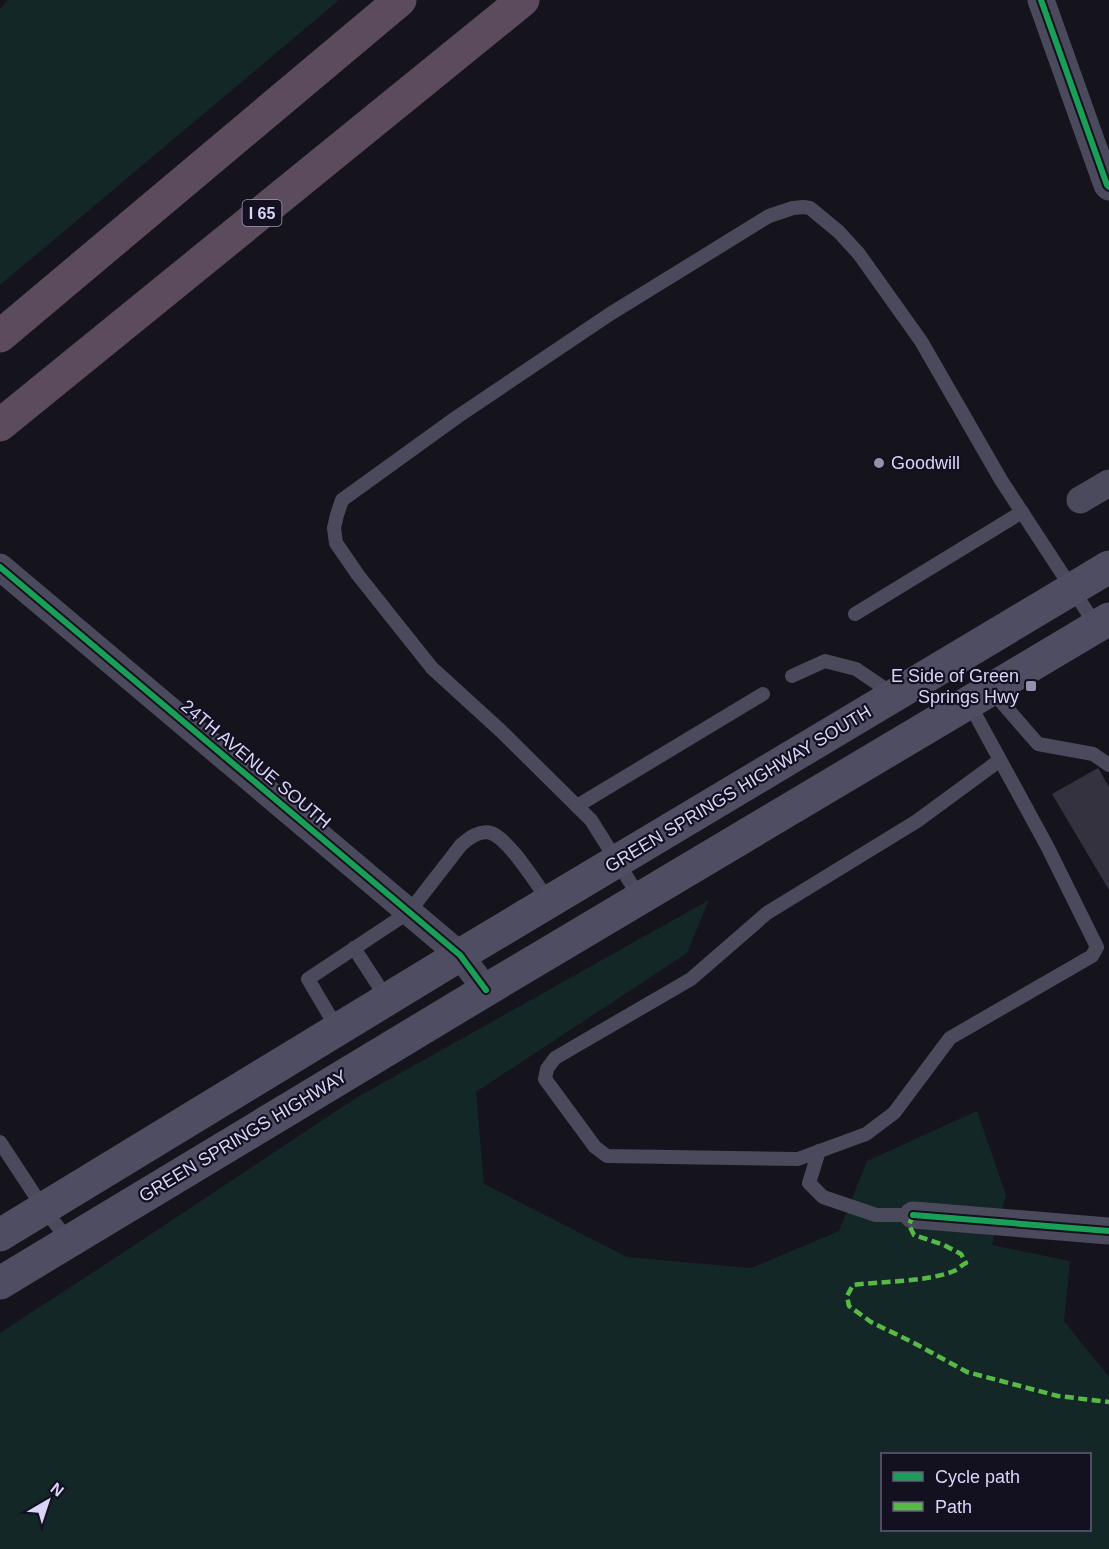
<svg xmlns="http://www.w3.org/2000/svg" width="1109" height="1549" font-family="Arial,sans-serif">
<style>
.green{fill:#142727;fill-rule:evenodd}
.building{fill:#34323f}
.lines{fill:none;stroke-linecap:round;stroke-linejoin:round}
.lane{stroke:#4b4a5c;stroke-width:14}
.street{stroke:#4b4a5c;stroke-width:27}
.secondary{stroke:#4e4d62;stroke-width:33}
.highway{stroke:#5b4b5d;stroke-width:33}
.quiet{stroke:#58b947;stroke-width:4.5;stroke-dasharray:9 4.5;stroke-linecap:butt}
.cycleway-casing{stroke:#131020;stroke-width:10}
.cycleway{stroke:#1a9f57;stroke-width:6}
.poi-dot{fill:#9491ac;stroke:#131020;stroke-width:2}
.labels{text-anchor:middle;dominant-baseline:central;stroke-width:4.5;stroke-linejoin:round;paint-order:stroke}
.shield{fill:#131020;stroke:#9e9ab8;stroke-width:1.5}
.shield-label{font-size:16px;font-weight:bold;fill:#d9d5f9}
.poi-label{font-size:18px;fill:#d9d5f9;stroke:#131020;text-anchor:start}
.street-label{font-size:18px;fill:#d9d5f9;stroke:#131020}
</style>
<rect width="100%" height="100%" fill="#15141c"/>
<g class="green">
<polygon points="8,0 339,0 0,285 0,9"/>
<path d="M709,900L687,953L476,1092L484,1184L627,1257L751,1268L839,1231L867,1161L977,1111L1006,1195L992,1245L1070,1261L1064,1321L1109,1377V1549H0V1333L124,1252L356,1098ZM882,1454H1090V1530H882Z"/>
</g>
<polygon class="building" points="1098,768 1109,787 1109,890 1052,794"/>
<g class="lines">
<g class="lane">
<polyline points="855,614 1022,512"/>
<polyline points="792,676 825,661 856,669 893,694"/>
<polyline points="991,690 1038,744 1093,754 1109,765"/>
<polyline points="969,703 1047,846 1097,947 1092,956 950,1038 894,1113 866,1134 798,1159 607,1156 595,1147 545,1079 547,1069 555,1058 691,979 767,913 917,821 1000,760"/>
<polyline points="577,806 763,694"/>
<polyline points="640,898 591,820 501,731 432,668 358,575 336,543 334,528 337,515 342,500 457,417 610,314 769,216 793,208 803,207 810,208 839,232 859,254 921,341 1001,480 1097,627"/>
<polyline points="354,948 387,999"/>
<path d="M338,1030L308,979L409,912L461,845C469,838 479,830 491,833C509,839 537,885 549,901"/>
<polyline points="0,1142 44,1209 69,1241"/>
<polyline points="819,1151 809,1183 823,1197 876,1215 913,1215"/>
</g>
<g class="street">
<polyline points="1041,0 1107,185 1109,187"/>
<polyline points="1080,500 1109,483"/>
<polyline points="0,567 460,955 486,990"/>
<polyline points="913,1215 1109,1231"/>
</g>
<g class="secondary">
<polyline points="0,1235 460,955 1109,567"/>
<polyline points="0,1283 486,990 1109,619"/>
</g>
<g class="highway">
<polyline points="0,336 400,0"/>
<polyline points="0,425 523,0"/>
</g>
<path class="quiet" d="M913,1215L909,1225L914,1235L944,1245L961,1254L966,1263C962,1265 958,1269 954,1271C927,1282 883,1281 853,1285L847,1296L849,1306L871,1322L914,1343L967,1372L1058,1396L1109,1402"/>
<g class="cycleway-casing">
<g id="cycleway">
<polyline points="1041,0 1107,185 1109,187"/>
<polyline points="0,567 460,955 486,990"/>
<polyline points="913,1215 1109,1231"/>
</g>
</g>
<use href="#cycleway" class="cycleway"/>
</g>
<g class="poi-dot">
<circle cx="879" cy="463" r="6"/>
<rect x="1025" y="680" width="12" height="12" rx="3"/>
</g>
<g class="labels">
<rect class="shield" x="242.5" y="200" width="39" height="26" rx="4.5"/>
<g class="shield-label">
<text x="262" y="213">I 65</text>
</g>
<g class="poi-label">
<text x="891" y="463">Goodwill</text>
<text x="1019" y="676" text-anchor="end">E Side of Green<tspan x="1019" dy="21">Springs Hwy</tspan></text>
</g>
<g class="street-label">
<text transform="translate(256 764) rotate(40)">24TH AVENUE SOUTH</text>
<text transform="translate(738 789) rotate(-31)">GREEN SPRINGS HIGHWAY SOUTH</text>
<text transform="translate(243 1136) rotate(-31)">GREEN SPRINGS HIGHWAY</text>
</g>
</g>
<rect x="881" y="1453" width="210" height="78" fill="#131020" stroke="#625f77" stroke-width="1.5"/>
<rect x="893" y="1472" width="30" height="9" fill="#1a9f57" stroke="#625f77" stroke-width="1.5"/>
<text x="935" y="1483" font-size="18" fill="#d9d5f9">Cycle path</text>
<rect x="893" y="1502" width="30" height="9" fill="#58b947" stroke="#625f77" stroke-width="1.5"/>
<text x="935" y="1513" font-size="18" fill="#d9d5f9">Path</text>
<g transform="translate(48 1501) rotate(39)" stroke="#131020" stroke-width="4.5" paint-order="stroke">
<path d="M0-4.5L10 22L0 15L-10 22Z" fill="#d9d5f9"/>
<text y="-9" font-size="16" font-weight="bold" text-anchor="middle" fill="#d9d5f9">N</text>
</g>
</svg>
